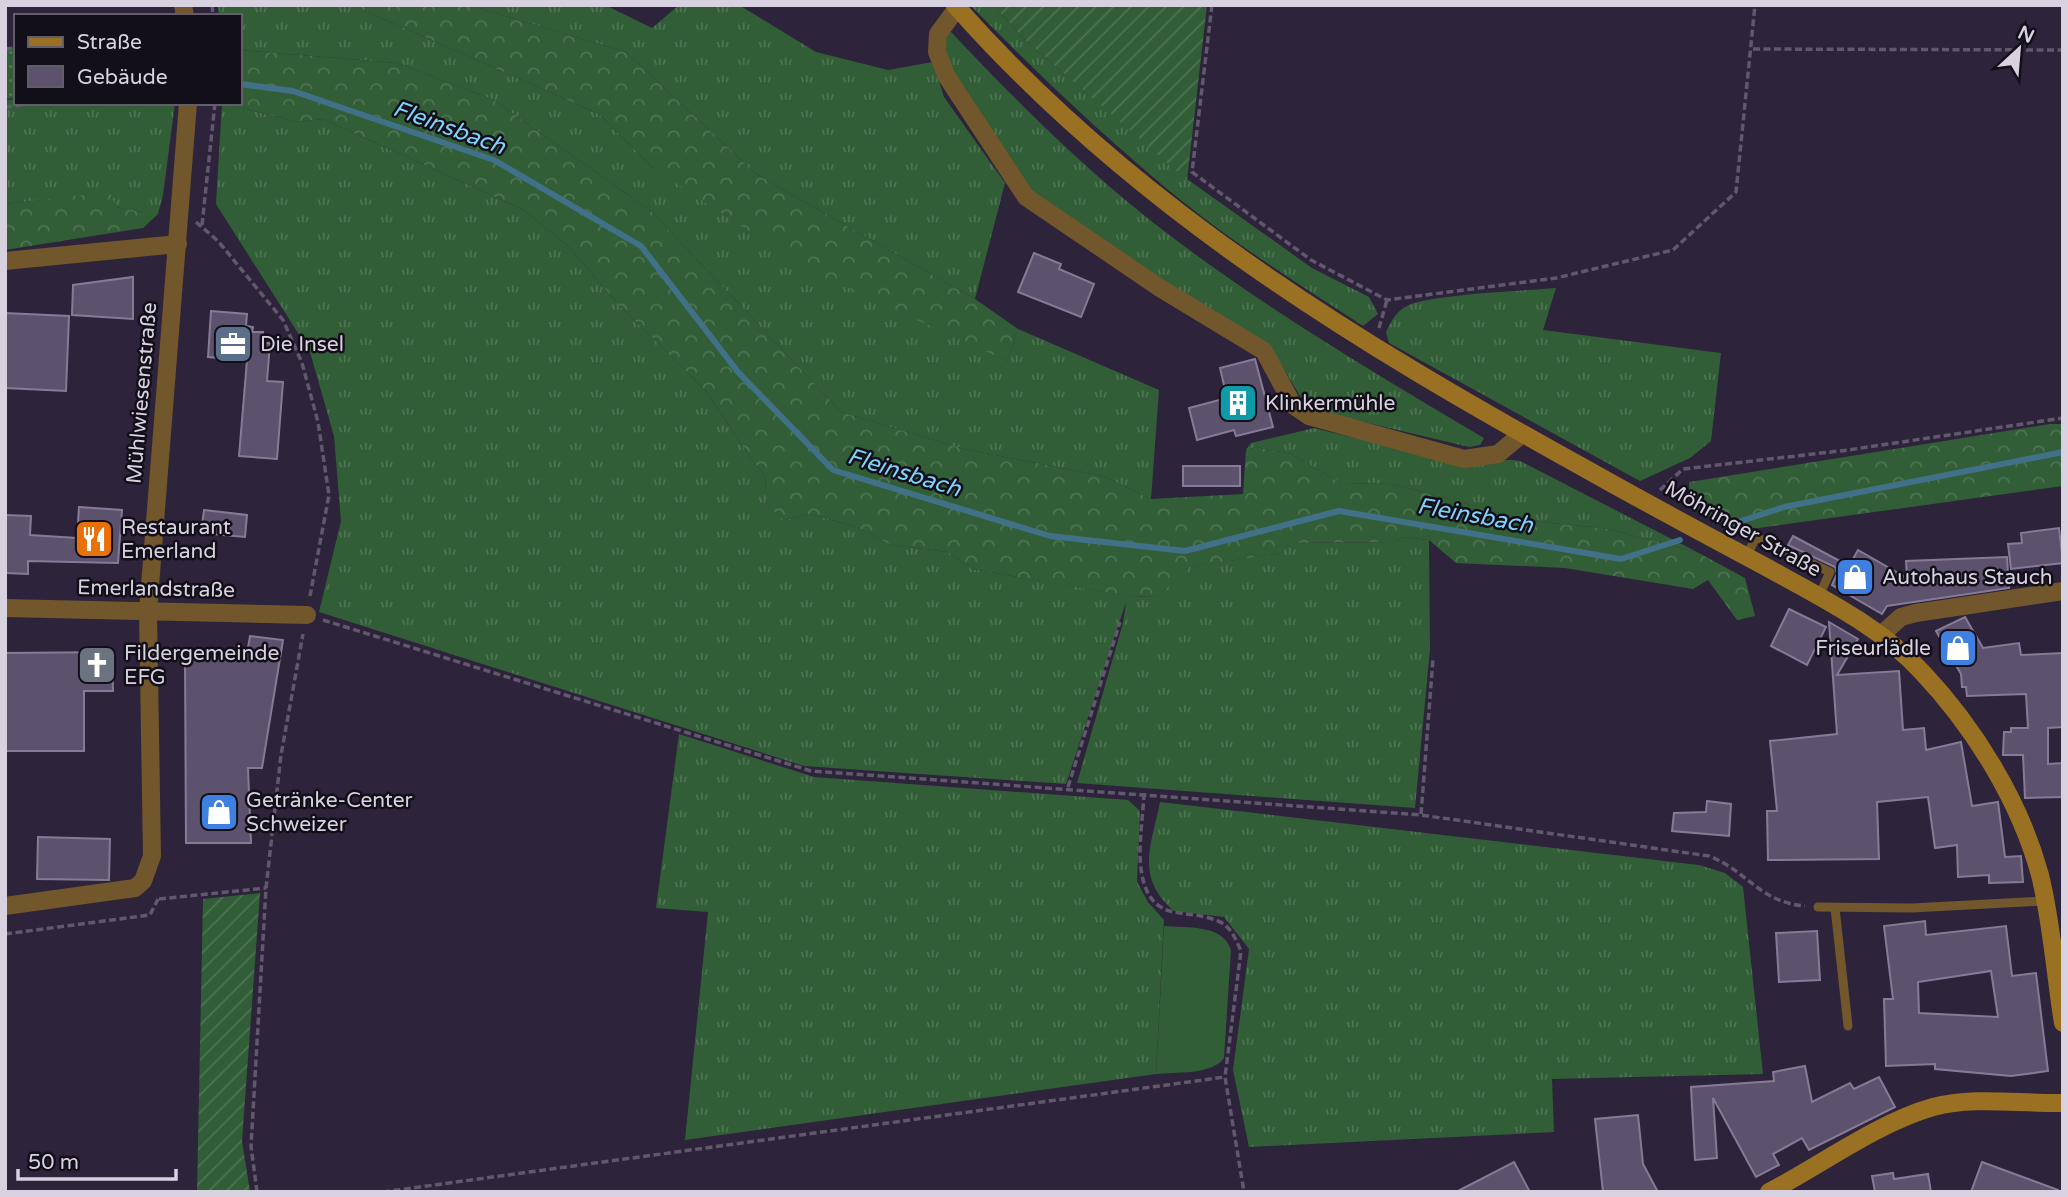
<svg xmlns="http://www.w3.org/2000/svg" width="2068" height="1197" font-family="'Varela Round',sans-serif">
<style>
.grass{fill:url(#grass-tufts)}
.forest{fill:url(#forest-crowns)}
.park{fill:url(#park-dots)}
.garden{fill:url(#garden-furrows)}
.pitch{fill:#315e36}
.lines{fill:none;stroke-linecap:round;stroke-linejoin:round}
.stream{stroke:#407188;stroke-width:6}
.building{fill:#5d526d;stroke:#867b97;stroke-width:2;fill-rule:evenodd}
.path{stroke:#61586d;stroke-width:3.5;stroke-dasharray:7 3.5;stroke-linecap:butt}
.lane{stroke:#71572b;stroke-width:9}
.street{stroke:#71572b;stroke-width:18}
.secondary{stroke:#9a7122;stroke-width:18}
.labels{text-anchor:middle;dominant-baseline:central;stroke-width:5;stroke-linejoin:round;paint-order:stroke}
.poi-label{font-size:21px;fill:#d7d1e0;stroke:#130f19;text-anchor:start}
.street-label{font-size:21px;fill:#d7d1e0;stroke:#130f19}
.water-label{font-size:23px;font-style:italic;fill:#7fd2fc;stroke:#130f19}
</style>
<defs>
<pattern id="grass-tufts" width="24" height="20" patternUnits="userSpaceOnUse" patternTransform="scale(1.75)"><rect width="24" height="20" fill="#315e36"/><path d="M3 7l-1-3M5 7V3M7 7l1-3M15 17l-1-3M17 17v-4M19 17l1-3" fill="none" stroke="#4e7453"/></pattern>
<pattern id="forest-crowns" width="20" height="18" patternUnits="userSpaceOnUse" patternTransform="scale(1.75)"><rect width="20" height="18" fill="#315e36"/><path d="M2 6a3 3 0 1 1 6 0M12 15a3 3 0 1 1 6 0" fill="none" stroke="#4e7453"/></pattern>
<pattern id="park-dots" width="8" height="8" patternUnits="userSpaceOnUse" patternTransform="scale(1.75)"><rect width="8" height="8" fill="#315e36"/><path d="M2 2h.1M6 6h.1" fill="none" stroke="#4e7453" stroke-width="1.8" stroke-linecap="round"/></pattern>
<pattern id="garden-furrows" width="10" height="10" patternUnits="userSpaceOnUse" patternTransform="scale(1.75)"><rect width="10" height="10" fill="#315e36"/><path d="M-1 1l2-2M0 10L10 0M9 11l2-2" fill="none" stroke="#4e7453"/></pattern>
</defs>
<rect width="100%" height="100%" fill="#2d233b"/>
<g class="grass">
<polygon points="218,5 352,5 599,114 654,169 1007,361 1018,329 1159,390 1151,499 1103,476 964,449 841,412 652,212 494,100 397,63 240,50 240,16 219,16"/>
<polygon points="468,5 605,5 652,28 679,5 739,5 816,52 888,70 933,62 944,97 1005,183 975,299 756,174 626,52"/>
<path d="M970,5H993L1023,38L1187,179L1312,268L1369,297L1378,314L1363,326C1302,286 1239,247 1182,201C1107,140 1038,74 970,5Z"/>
<path d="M951,32C1018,103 1090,175 1168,234C1268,310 1376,374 1484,438L1480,445L1469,447L1322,412L1303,401L1273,351L1155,279L1031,191L961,98L943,49L944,37Z"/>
<polygon points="16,99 16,103 175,103 163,195 158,214 143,228 143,212 116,207 109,193 5,204 5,100"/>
<polygon points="222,103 298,122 323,119 524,210 569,247 619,305 707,392 750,458 765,475 767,505 784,520 810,514 857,527 891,545 948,552 972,569 1128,596 1157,597 1189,567 1281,553 1289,543 1395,542 1403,537 1429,540 1430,649 1415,808 1077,783 1123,623 1126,602 1066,784 804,766 319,612 341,521 334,436 310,352 216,204"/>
<path d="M1556,288L1543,330L1721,353L1711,441L1690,458L1640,481L1389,343L1386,332C1391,322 1395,313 1405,307C1426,294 1525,291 1556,288Z"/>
<path d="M1314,428L1465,465C1484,465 1502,457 1520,461L1697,552L1603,528L1530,521L1393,484L1341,483L1291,454L1256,447L1246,450L1251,443Z"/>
<polygon points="679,734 814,777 1128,800 1140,811 1137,882 1148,902 1164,920 1156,1074 685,1140 708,912 656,908"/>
<path d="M1160,802L1699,865L1725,873L1743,887L1763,1074L1552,1079L1554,1132L1249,1147L1233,1070L1249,949L1224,917L1174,911C1135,877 1151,847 1160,802Z"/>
</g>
<g class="forest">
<polygon points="352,5 468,5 626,52 756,174 975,299 1018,329 1007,361 812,272 654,169 599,114"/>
<polygon points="240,50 397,63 494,100 652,212 841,412 964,449 1103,476 1151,499 1243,494 1246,450 1256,447 1291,454 1341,483 1393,484 1530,521 1603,528 1697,552 1745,578 1755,616 1737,620 1708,580 1693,589 1565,568 1456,563 1429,540 1403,537 1395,542 1289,543 1281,553 1190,567 1157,597 1127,596 972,569 948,552 891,545 857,527 810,514 784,520 767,505 765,475 750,458 707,392 619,305 569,247 524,210 323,119 298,122 222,103 240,103"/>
<polygon points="110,192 116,207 143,212 143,228 5,250 5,204"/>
<polygon points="2050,424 2063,424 2063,486 1737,531 1690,507 1689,482"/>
</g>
<polygon class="park" points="16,47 16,98 5,99 5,48"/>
<g class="garden">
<polygon points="993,5 1207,5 1187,180 1023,38"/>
<polygon points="260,893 242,1141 250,1192 197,1192 203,899"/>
</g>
<path class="pitch" d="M1164,926C1187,928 1223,924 1231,950L1224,1058C1212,1075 1176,1072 1156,1074Z"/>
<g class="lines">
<g class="stream">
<polyline points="240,84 293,91 494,160 641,246 738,372 833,470 1050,536 1185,551 1339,511 1621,559 1680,540"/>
<polyline points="1726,526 1784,507 2063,452"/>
</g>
</g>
<g class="building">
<polygon points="1034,253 1061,264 1059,269 1094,284 1081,317 1018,292"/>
<polygon points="133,277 133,319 72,315 73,285"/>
<polygon points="211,311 247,314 246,326 253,327 252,332 263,332 262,343 270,343 267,381 283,382 277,459 239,456 247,360 208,357"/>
<polygon points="5,313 69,316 66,391 5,388"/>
<polygon points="1255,359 1273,427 1236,436 1234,430 1197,440 1189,408 1227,398 1220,368"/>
<rect x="1183" y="466" width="57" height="20"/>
<polygon points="79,507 122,510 118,563 28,561 28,574 5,573 5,515 31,516 30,535 77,538"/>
<polygon points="204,510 247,515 245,537 201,533"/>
<polygon points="2059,528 2063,563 2011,569 2008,544 2022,543 2021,533"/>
<polygon points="1793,536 1849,566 1858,550 1907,578 1906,561 2007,557 2009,588 1887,606 1882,614 1832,585 1837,574 1835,567 1788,545"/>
<polygon points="1789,609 1826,627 1807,665 1771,646"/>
<polygon points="1965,617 1983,648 2019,643 2021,655 2063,653 2063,727 2048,728 2048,764 2063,763 2063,797 2025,798 2023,755 2003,755 2004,732 2011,732 2011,728 2028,728 2026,694 1967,696 1966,687 1962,687 1961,674 1936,631"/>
<polygon points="1829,622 1858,639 1837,675 1899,671 1903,730 1924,728 1926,750 1961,742 1972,806 1998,802 2005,857 2021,856 2023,882 1989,883 1989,875 1958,877 1957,845 1935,848 1928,797 1877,802 1879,859 1768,860 1767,811 1777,811 1770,741 1837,734"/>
<polygon points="250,636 283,640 262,768 248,768 251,843 186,843 185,660 246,659"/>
<polygon points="112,652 113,691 84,691 84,751 5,751 5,653"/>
<polygon points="1707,801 1731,804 1729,836 1672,831 1674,813 1706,812"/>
<polygon points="38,837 110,839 109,880 37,879"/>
<path d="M1925,921L1926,935L2006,926L2012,976L2036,973L2048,1071L2011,1076L1935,1069V1064L1886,1066L1884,999H1893L1884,926ZM1991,971L1998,1017L1919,1013L1918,982Z"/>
<polygon points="1817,931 1820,980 1779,982 1776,933"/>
<polygon points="1805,1066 1812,1102 1850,1083 1854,1089 1879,1077 1895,1107 1809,1150 1802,1138 1773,1154 1779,1165 1756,1177 1713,1098 1717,1158 1695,1160 1691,1087 1774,1081 1773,1072"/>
<polygon points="1638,1115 1643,1164 1658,1192 1603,1192 1595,1119"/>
<polygon points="1514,1162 1530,1192 1456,1192"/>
<polygon points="1982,1162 2058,1190 2058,1192 1971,1192"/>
<polygon points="1893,1173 1894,1179 1928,1174 1931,1192 1875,1192 1872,1176"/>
</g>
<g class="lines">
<g class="path">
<polyline points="212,5 213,16"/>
<polyline points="1212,5 1192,172 1311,260 1387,300 1556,278 1673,250 1736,192 1755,5"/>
<polyline points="5,49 16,48"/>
<polyline points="1753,49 2063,50"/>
<polyline points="5,107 41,103"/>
<polyline points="196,222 218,241 283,320 302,363 318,422 329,495 310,596"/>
<polyline points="202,225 215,103"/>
<polyline points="1379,328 1387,300"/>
<polyline points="1660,490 1683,469 1848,450 2063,418"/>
<path d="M323,620L811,771L1421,815L1709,856C1749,872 1759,902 1805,906"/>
<polyline points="1068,787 1120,622"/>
<path d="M1144,793C1143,819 1137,850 1142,875C1152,925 1186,907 1218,921C1231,926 1236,940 1241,951L1225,1077L1244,1192"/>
<polyline points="1421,814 1433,659"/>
<polyline points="159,899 266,888"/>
<polyline points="5,934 150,915 158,899"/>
<polyline points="257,1192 251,1146 266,888 281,755 303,634"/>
<polyline points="383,1192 1225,1077"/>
</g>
<g class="lane">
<polyline points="1746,557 1756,537 1830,572 1819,596"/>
<polyline points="1818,907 1912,908 2045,901"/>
<polyline points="1835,908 1848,1026"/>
</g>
<g class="street">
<polyline points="183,5 185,16"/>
<polyline points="957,8 938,34 937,52 947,77 1026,197 1160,288 1264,351 1293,405 1309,416 1464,459 1498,454 1522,434"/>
<polyline points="5,261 178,244"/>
<polyline points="5,608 307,615"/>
<polyline points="1882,634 1901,617 1916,613 2063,591"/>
<polyline points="5,906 135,888 143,881 152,856 148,611 188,103"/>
</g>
<g class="secondary">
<path d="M955,5C1132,206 1354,341 1586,469C1646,503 1706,535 1766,567C1822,598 1878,625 1922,672C1974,727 2020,801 2040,875C2052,923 2055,974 2063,1023"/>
<path d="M1769,1192C1821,1165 1877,1123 1933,1107C1974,1096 2020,1104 2063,1103"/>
</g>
</g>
<defs>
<g id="office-square" transform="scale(2.0125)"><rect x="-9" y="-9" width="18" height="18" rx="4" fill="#5c6f8a" stroke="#130f19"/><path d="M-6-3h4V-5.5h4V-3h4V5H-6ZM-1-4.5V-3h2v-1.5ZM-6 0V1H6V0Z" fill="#fff"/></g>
<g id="building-square" transform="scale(2.0125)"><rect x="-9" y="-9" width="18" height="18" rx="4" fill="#0f9aa8" stroke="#130f19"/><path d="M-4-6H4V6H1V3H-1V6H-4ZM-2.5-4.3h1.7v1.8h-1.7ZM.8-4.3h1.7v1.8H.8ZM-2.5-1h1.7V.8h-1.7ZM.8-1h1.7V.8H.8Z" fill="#fff"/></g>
<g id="restaurant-square" transform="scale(2.0125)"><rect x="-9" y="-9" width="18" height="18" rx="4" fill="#e8710a" stroke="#130f19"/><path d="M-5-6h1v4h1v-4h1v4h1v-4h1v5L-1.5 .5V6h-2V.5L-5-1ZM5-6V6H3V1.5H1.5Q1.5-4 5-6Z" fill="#fff"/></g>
<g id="shop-square" transform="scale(2.0125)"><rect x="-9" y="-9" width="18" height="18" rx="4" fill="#3f7fe0" stroke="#130f19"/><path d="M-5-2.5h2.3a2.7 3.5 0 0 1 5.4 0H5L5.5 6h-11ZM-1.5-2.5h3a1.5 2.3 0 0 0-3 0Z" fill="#fff"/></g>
<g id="church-square" transform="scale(2.0125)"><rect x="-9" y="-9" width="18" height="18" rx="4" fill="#6b7280" stroke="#130f19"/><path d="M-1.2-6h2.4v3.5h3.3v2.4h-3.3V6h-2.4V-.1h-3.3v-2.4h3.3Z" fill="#fff"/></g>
</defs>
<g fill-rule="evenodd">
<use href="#office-square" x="233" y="344"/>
<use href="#building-square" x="1238" y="403"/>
<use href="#restaurant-square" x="94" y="539"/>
<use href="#shop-square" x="1855" y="577"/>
<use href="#shop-square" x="1958" y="648"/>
<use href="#church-square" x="97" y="665"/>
<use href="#shop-square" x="219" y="812"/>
</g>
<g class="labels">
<g class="poi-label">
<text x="260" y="344">Die Insel</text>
<text x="1265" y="403">Klinkermühle</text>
<text x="121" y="527">Restaurant<tspan x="121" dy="24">Emerland</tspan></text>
<text x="1882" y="577">Autohaus Stauch</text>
<text x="1931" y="648" text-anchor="end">Friseurlädle</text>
<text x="124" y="653">Fildergemeinde<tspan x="124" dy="24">EFG</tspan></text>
<text x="246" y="800">Getränke-Center<tspan x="246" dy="24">Schweizer</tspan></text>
</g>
<g class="street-label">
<text transform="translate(142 393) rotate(-85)">Mühlwiesenstraße</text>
<text transform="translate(1743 529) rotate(29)">Möhringer Straße</text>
<text transform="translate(156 589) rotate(1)">Emerlandstraße</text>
</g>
<g class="water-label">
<text transform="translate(449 128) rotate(20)">Fleinsbach</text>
<text transform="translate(904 473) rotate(17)">Fleinsbach</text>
<text transform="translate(1475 516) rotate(10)">Fleinsbach</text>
</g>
</g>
<rect width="2068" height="1197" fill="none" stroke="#d7d1e0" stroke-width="14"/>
<rect x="14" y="14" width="228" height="91" fill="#130f19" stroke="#615d69" stroke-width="2"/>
<rect x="28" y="37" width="35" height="10" fill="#9a7122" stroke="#615d69" stroke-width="2"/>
<text x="77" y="49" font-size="21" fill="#d7d1e0">Straße</text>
<rect x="28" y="66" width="35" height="21" fill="#5d526d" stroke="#615d69" stroke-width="2"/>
<text x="77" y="84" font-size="21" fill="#d7d1e0">Gebäude</text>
<g transform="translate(2019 49) rotate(26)" stroke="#130f19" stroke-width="5" paint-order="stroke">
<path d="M0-5L12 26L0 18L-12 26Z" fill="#d7d1e0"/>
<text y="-10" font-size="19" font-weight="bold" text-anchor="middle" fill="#d7d1e0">N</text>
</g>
<path d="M18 1169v10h158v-10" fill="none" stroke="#d7d1e0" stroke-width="3.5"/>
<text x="28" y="1169" font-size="21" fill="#d7d1e0" stroke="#130f19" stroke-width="5" paint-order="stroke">50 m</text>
</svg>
